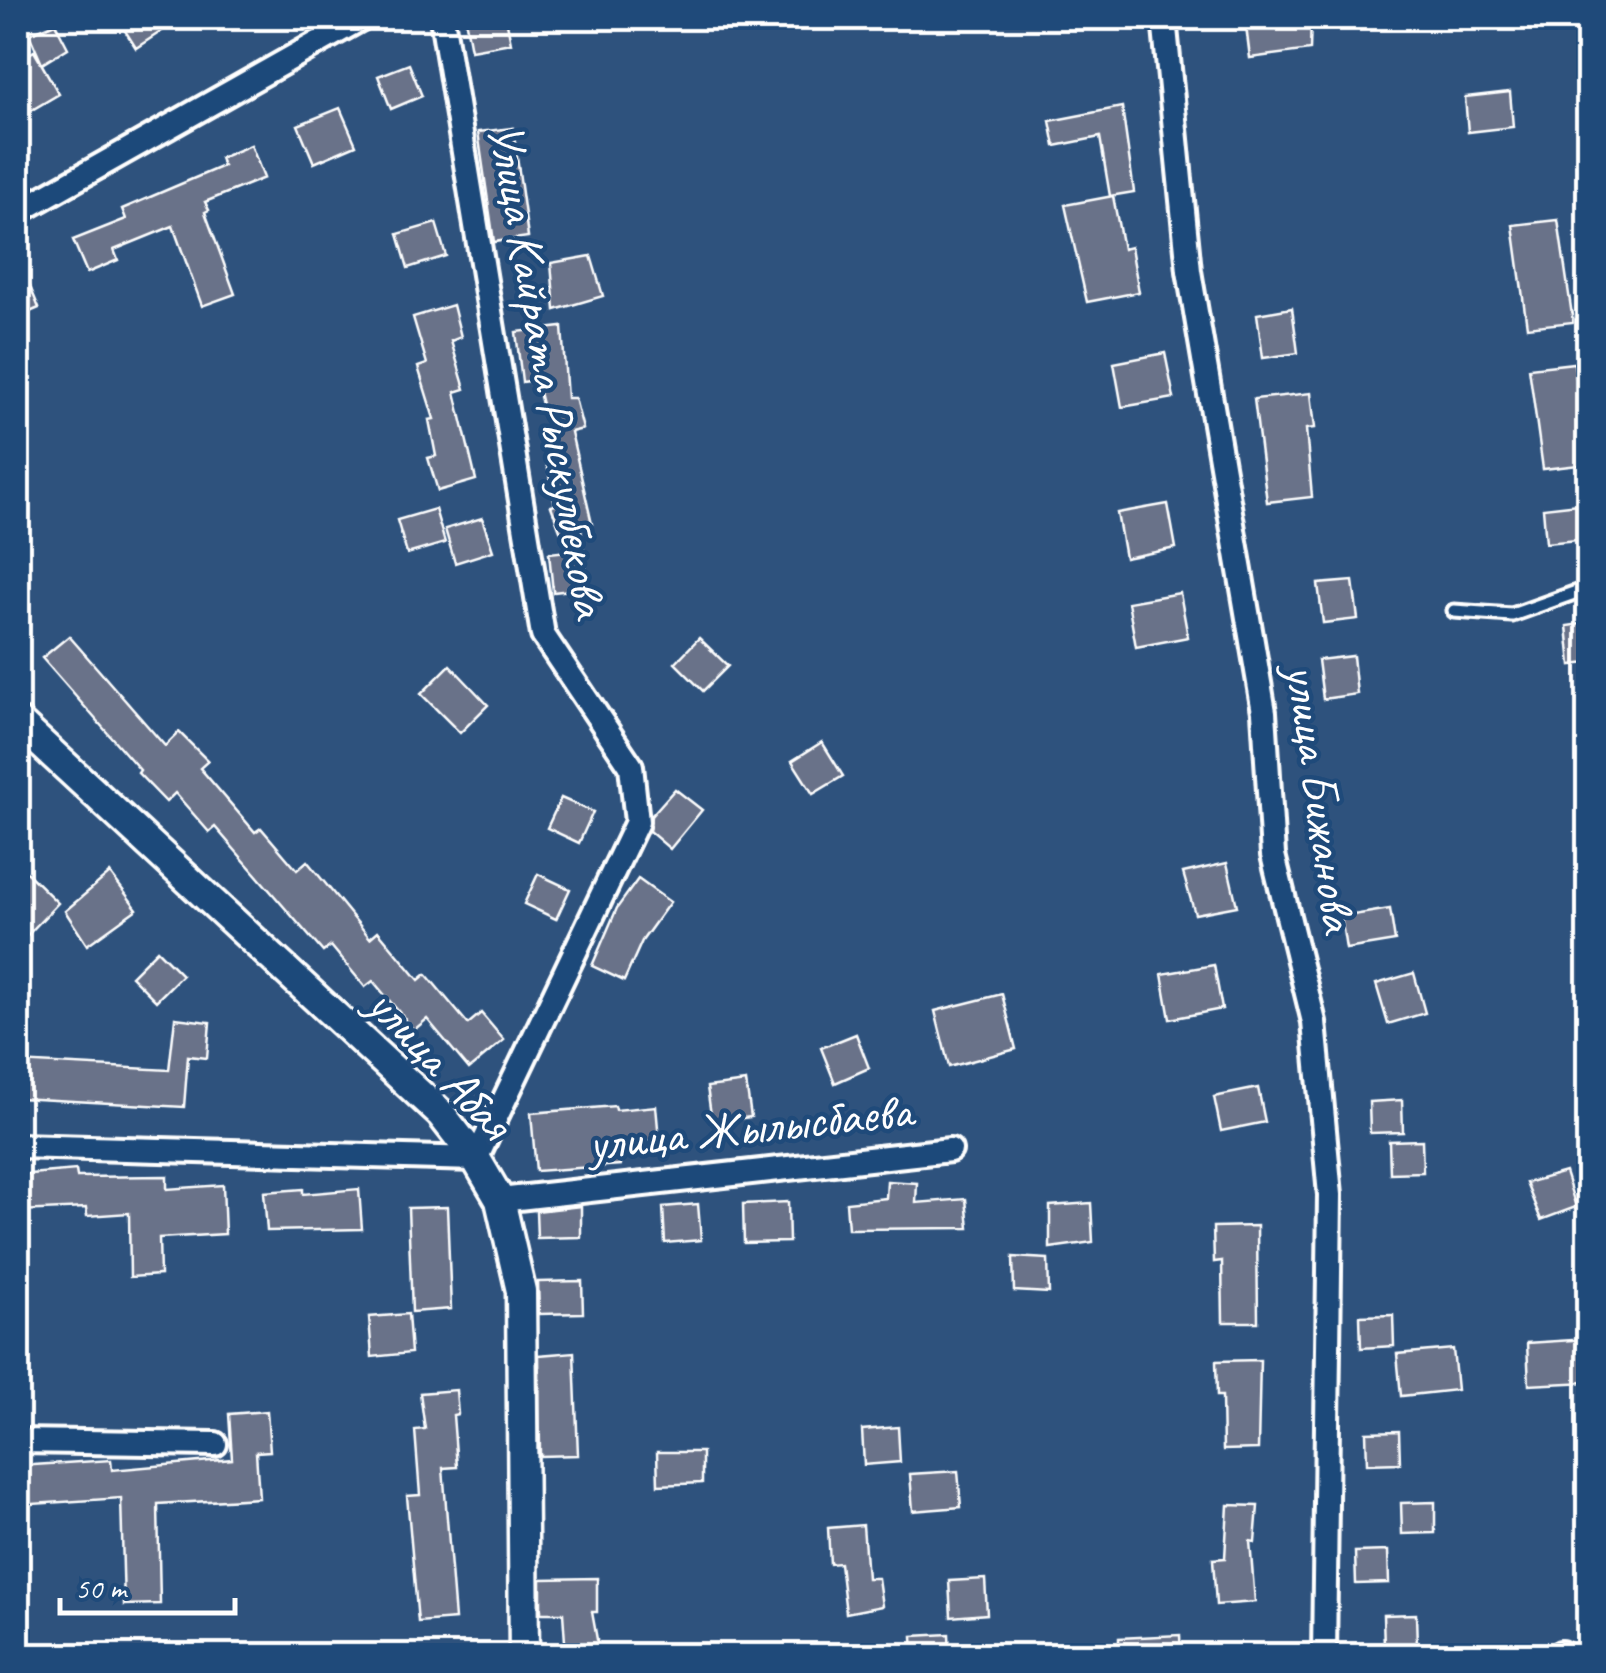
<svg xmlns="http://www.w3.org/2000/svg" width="1606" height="1673" font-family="Caveat,sans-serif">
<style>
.building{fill:#697289;stroke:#fff;stroke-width:2.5}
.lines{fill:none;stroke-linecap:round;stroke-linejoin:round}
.service-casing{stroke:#fff;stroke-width:19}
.minor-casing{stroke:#fff;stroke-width:30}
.tertiary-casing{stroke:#fff;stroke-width:35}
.service{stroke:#1f4a7a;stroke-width:11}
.minor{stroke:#1f4a7a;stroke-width:22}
.tertiary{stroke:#1f4a7a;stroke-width:28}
.labels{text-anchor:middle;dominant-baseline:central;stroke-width:9;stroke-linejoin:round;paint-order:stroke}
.street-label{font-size:50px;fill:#fff;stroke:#1f4a7a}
</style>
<rect width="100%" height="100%" fill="#2e527d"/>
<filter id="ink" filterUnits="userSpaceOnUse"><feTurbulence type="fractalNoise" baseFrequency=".01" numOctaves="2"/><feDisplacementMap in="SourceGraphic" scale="20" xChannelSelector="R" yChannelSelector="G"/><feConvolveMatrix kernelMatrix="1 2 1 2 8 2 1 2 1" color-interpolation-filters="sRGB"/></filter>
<g filter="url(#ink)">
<g class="building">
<polygon points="117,18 157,18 165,29 136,48"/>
<polygon points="465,18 506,18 511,43 471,50"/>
<polygon points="1245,18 1311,18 1310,50 1250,58"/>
<polygon points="55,23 68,48 42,64 29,34"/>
<polygon points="34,51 59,94 25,114 18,101 18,61"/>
<polygon points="409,64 422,96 391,109 378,76"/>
<polygon points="1510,92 1513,127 1468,132 1465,97"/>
<polygon points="1122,107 1134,192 1110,196 1100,137 1055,146 1050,121"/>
<polygon points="340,108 356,145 314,163 298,125"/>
<polygon points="513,128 528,237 494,242 478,132"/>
<polygon points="251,145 264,178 205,202 209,210 205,212 235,294 202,306 173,226 114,250 118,260 87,273 73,240 126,219 122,209 223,166 220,158"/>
<polygon points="1113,196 1123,249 1131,247 1139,292 1087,302 1065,205"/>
<polygon points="1558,220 1573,322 1527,327 1513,225"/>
<polygon points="436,223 446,256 408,268 398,234"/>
<polygon points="591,256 603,296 555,310 551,263"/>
<polygon points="18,258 39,308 18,317"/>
<polygon points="453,305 461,337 451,341 465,389 455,392 476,480 438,491 428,458 436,456 429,420 434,419 418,367 427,364 413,317"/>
<polygon points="1292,308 1298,353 1263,358 1257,314"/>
<polygon points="562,327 567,398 575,398 583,429 571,432 592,524 581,529 588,588 553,592 549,553 568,551 551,506 555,505 547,464 556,462 536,380 522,382 516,332"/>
<polygon points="1165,353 1174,398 1122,407 1114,363"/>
<polygon points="1574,363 1588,464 1543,469 1529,368"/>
<polygon points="1311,393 1315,428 1306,429 1312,497 1267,502 1254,399"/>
<polygon points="1588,503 1588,539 1546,543 1543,508"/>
<polygon points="1168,504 1176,548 1125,558 1117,513"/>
<polygon points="435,509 445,543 407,554 397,520"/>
<polygon points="482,518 493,551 455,563 445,529"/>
<polygon points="1353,581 1358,619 1323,623 1318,584"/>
<polygon points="1180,593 1188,637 1136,647 1128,602"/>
<polygon points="1588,623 1588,663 1571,665 1567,626"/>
<polygon points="69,636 165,746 179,732 208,761 200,768 255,832 261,828 297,870 307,861 370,938 378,931 419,980 426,974 468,1024 481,1013 504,1040 469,1069 427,1019 414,1030 373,981 365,987 331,946 323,952 215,827 209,832 175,793 166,802 138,773 140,770 42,658"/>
<polygon points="699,638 728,666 703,691 675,663"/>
<polygon points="1353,656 1357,694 1323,699 1318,660"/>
<polygon points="450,665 488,705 460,733 421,694"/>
<polygon points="822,742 843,776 813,794 792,761"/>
<polygon points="675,789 702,810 670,849 649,831 651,816"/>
<polygon points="561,798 593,812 579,843 547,828"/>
<polygon points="1227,863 1237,906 1195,914 1183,873"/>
<polygon points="18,864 58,903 18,945"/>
<polygon points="110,873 137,909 87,945 65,911"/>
<polygon points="538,874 570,889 556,919 524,904"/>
<polygon points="638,879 670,902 642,941 624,981 592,966 617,908"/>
<polygon points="1390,909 1395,941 1346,949 1341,917"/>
<polygon points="157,950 182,975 156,1001 131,976"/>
<polygon points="1214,965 1222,1009 1170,1019 1162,974"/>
<polygon points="1414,973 1425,1013 1388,1024 1376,984"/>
<polygon points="1002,994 1016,1049 949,1067 935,1011"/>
<polygon points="175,1018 210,1022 207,1058 188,1056 184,1107 18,1098 18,1062 169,1070"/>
<polygon points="856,1034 869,1068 835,1083 821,1048"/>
<polygon points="746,1082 751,1117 712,1122 707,1087"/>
<polygon points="1258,1088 1265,1122 1221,1131 1214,1097"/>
<polygon points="1402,1100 1403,1132 1370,1133 1369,1102"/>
<polygon points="615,1106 616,1110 656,1106 659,1139 618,1144 620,1165 536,1171 531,1113"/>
<polygon points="1422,1140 1423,1172 1390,1173 1389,1141"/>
<polygon points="76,1170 77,1177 167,1176 167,1189 223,1185 225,1234 159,1238 160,1275 130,1277 129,1213 87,1216 86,1208 18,1211 18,1175"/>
<polygon points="1565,1172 1576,1207 1541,1220 1526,1183"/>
<polygon points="887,1181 917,1183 916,1203 966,1199 969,1228 848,1229 846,1202 886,1198"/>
<polygon points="303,1189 303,1194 359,1189 362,1229 267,1231 264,1192"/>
<polygon points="788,1202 789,1242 744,1243 743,1204"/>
<polygon points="1091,1203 1093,1242 1050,1248 1050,1206"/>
<polygon points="698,1204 701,1240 665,1243 663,1207"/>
<polygon points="581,1206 581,1237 537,1238 536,1211"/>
<polygon points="447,1207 451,1309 412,1312 408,1208"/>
<polygon points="1257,1226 1258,1322 1223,1322 1222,1261 1214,1262 1213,1227"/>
<polygon points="1013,1257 1048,1259 1049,1293 1014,1291"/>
<polygon points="582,1281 583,1313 539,1314 538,1282"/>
<polygon points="408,1314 411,1353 372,1357 369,1317"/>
<polygon points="1393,1315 1394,1346 1361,1348 1360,1316"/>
<polygon points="1588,1339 1588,1382 1529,1385 1527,1343"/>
<polygon points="1453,1349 1457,1390 1401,1396 1397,1354"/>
<polygon points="574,1352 578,1455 540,1456 539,1355"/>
<polygon points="1260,1360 1258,1449 1223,1450 1222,1396 1217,1396 1216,1361"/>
<polygon points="456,1390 458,1414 453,1415 457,1467 443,1468 455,1619 418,1622 407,1496 420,1495 415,1430 425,1429 420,1393"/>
<polygon points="267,1411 270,1451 256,1452 259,1498 158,1504 160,1604 124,1605 121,1498 18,1505 18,1466 111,1460 112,1470 232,1459 229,1414"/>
<polygon points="898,1427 900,1462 864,1465 862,1430"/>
<polygon points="1399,1431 1400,1463 1367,1464 1366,1432"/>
<polygon points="657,1452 702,1452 702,1483 658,1485"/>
<polygon points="958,1471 961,1507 913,1511 910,1474"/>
<polygon points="1435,1502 1435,1533 1402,1534 1401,1503"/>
<polygon points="1228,1505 1258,1506 1255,1542 1250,1541 1255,1602 1216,1605 1213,1559 1225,1558"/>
<polygon points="863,1525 867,1578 878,1578 882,1606 846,1613 840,1563 830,1564 828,1528"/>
<polygon points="1388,1551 1389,1583 1356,1584 1355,1552"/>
<polygon points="597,1578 597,1612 592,1612 600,1656 566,1656 563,1613 541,1613 541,1579"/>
<polygon points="985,1579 987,1614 951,1617 949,1581"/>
<polygon points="1416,1614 1417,1646 1384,1647 1383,1615"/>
<polygon points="949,1634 950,1656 914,1656 913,1636"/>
<polygon points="1180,1635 1181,1656 1119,1656 1119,1638"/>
</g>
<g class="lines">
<g class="service-casing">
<polyline id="service" points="1454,611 1512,615 1588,588"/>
</g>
<g class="minor-casing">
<g id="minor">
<polyline points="1164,18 1189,271 1264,712 1273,855 1314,1022 1330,1195 1324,1656"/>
<polyline points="18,212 362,18"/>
<polyline points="18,1146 476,1159 637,822 631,766 543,635 442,18"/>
<polyline points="500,1200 950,1150"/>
<polyline points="18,1441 215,1444"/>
<polyline points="1561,1656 1561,1653"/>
</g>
</g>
<g class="tertiary-casing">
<polyline id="tertiary" points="18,722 441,1114 476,1159 500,1200 521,1291 524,1656"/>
</g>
<use href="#service" class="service"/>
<use href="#minor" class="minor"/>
<use href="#tertiary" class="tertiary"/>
</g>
</g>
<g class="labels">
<g class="street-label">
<text transform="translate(548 370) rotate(80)">Улица Кайрата Рыскулбекова</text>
<text transform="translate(1321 798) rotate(82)">улица Бижанова</text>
<text transform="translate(440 1063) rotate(47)">улица Абая</text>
<text transform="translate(750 1127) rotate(-6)">улица Жылысбаева</text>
</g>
</g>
<rect width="1606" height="1673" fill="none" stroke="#1f4a7a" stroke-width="60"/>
<rect x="30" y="30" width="1546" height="1613" fill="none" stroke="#fff" stroke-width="4" filter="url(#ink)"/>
<path d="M60 1598v15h175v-15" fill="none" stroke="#ffffff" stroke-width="5"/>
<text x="75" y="1598" font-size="30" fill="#ffffff" stroke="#1f4a7a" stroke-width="8" paint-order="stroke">50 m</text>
</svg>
